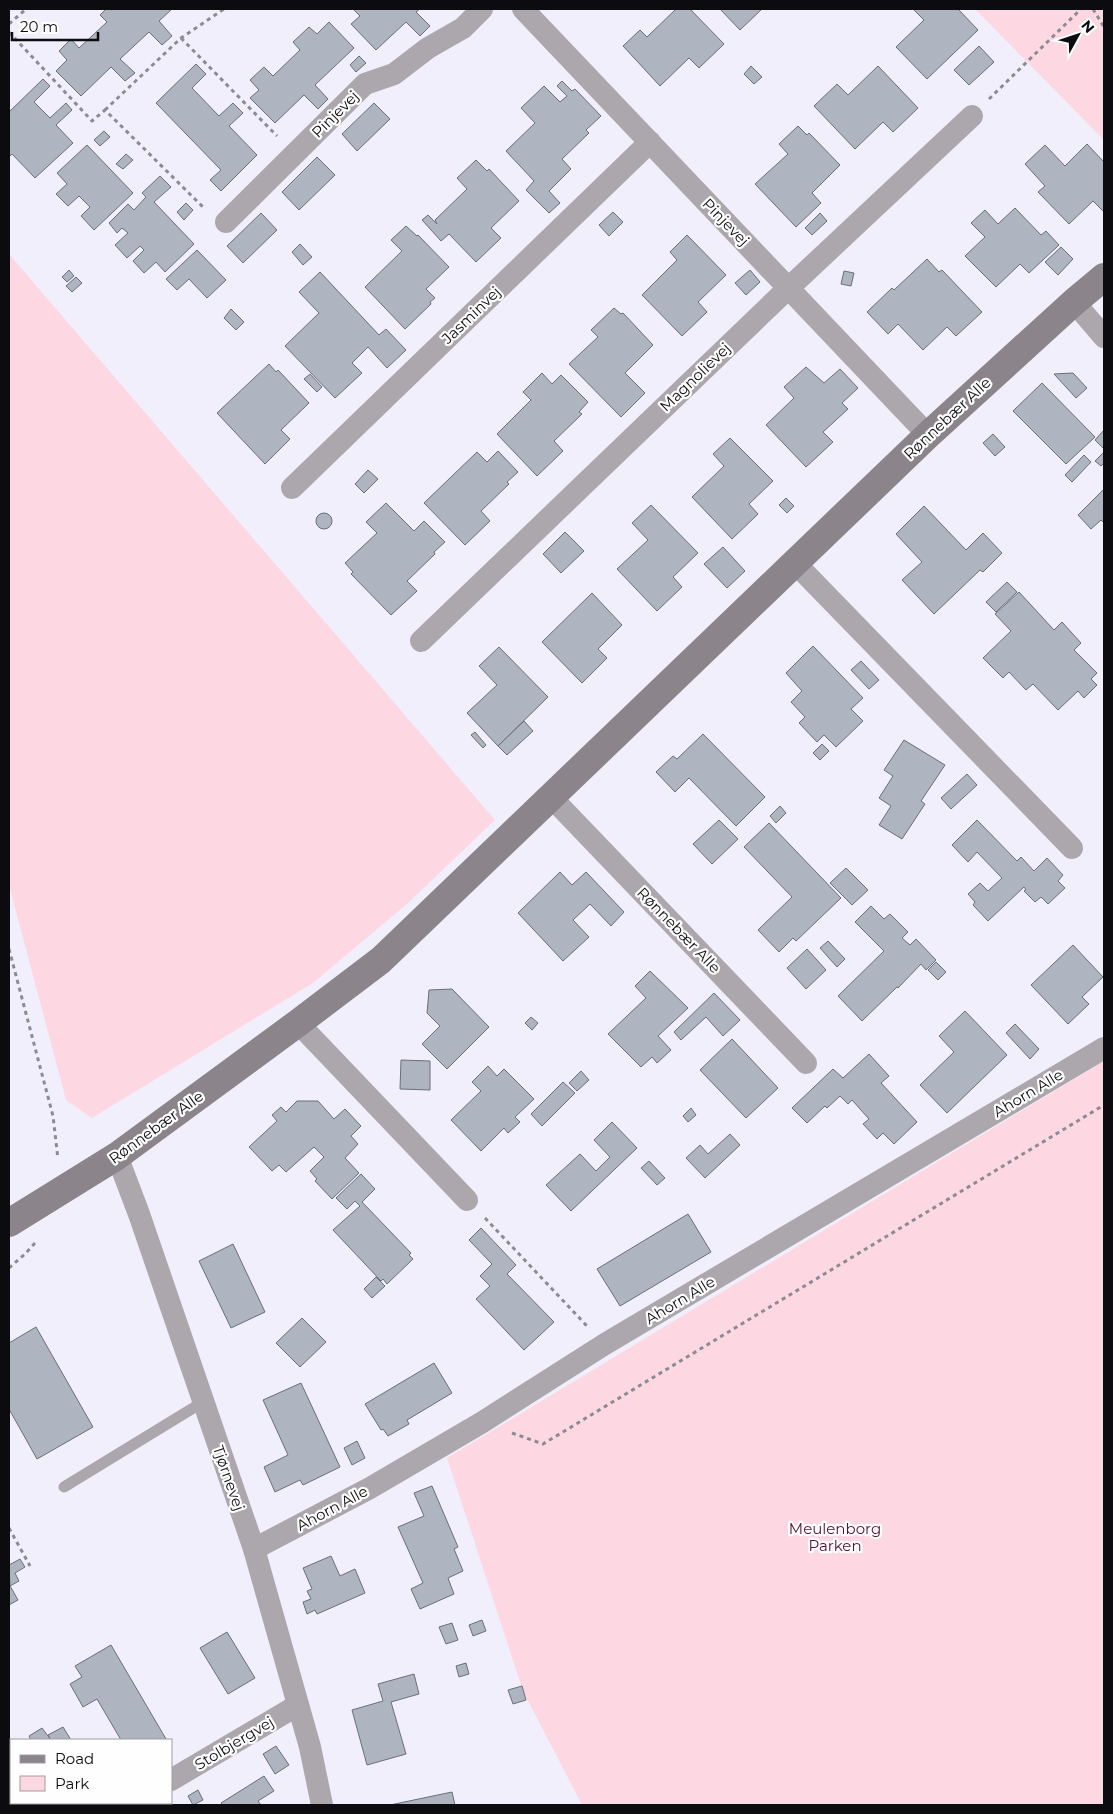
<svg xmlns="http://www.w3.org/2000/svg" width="1113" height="1814" font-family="Montserrat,sans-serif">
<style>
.green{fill:#fdd8e2}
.building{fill:#aeb4c0;stroke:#696f7a}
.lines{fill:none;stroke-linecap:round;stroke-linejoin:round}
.path{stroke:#8c8a93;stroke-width:3;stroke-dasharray:4 4;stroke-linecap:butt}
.service{stroke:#aca7ac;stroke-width:11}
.minor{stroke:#aca7ac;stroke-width:22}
.secondary{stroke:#8b848a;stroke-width:28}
.labels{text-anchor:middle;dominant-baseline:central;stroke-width:4.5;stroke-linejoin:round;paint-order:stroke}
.street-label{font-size:15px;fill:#0c0b0f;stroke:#fefefe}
.park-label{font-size:15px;fill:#56102e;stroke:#fefefe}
</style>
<rect width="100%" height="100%" fill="#f2effd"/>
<g class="green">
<polygon points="975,9 1104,9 1104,140"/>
<polygon points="9,254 495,820 407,904 313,983 92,1118 66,1100 9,885"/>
<polygon points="1104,1061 1104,1805 582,1805 523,1691 447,1458"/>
</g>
<g class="building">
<polygon points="106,9 172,9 159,21 172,36 162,45 149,32 120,59 135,73 125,81 111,67 81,96 56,71 67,60 59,51 71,39 79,48 107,22 100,15"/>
<polygon points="353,9 420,9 416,12 430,26 420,36 406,22 376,50 351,24 360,16"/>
<polygon points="676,9 690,9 724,44 699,68 689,58 660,86 623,46 640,30 647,37"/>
<polygon points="720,9 762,9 740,30"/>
<polygon points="913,9 958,9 978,30 927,79 896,47 924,20"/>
<polygon points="329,22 354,48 315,85 328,99 318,109 304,95 275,123 250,98 259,90 250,80 264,67 273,76 300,50 293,42 309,27 317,34"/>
<polygon points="979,46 994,62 969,85 954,70"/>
<polygon points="359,56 366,63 356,72 350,65"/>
<polygon points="196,64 206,74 192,88 219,116 233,103 243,113 229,126 257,155 221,191 210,180 221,170 156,103"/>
<polygon points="751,66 762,77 754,84 744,74"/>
<polygon points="878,66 918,108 893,132 883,122 855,149 814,106 837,84 848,95"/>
<polygon points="43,79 50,86 34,102 50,118 66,103 72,110 56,125 73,143 35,178 12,154 10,156 9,154 9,112"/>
<polygon points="562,81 572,91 575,89 601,116 586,130 589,133 562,159 571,169 549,191 560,203 549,213 526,190 534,181 506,151 535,123 521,108 544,86 560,102 567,96 557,86"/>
<polygon points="374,103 390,119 357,151 342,134"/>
<polygon points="798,126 807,135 809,133 840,165 812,193 821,203 796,227 755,184 788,154 779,144"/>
<polygon points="104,131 110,137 100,146 94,140"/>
<polygon points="1087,144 1104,162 1104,209 1103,211 1093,201 1069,224 1038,192 1045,186 1025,164 1045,145 1065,166"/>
<polygon points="87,145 133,193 94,230 81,216 90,207 79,196 68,206 56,194 67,184 57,173"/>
<polygon points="126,154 133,160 123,169 116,164"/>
<polygon points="317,157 335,175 299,210 282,192"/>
<polygon points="476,160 487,171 489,169 519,201 491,228 501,238 476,262 449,234 441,241 422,220 428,215 437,224 435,220 467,189 457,178"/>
<polygon points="160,176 171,187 154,202 194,244 165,272 156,262 144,273 133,261 144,250 140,246 127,258 115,245 128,233 122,228 117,233 109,223 128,204 134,210 146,197 142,193"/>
<polygon points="186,203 193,210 184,220 177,212"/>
<polygon points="1015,208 1041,235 1046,231 1059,245 1029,273 1020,264 996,287 965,256 985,237 971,223 985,210 998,224"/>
<polygon points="613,212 623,222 609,236 599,225"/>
<polygon points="261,213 277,230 243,263 227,246"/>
<polygon points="820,213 827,221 812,235 805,228"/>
<polygon points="406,226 417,236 418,235 449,267 426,289 435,298 430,302 431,304 405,329 365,287 402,251 391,240"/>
<polygon points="687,235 726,275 698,302 707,312 682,336 642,295 677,260 670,252"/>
<polygon points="300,244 312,257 303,265 292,252"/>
<polygon points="1061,247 1073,259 1058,275 1045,262"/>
<polygon points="197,250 226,280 207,298 189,279 177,290 166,279"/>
<polygon points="927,259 939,272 942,270 982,312 956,336 947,327 923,350 898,324 888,334 867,312 892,288 894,290"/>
<polygon points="69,270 74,276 67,282 62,277"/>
<polygon points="750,270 760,282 746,295 735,283"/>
<polygon points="844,271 854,273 851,286 841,284"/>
<polygon points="320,272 379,335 386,329 406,350 387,368 368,347 352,363 362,373 335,398 285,346 319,313 299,292"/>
<polygon points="76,277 82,283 72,292 66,286"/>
<polygon points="614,308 621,314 623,313 653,345 625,373 645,393 621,417 569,364 598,337 591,330"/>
<polygon points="231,309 244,322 236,330 224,318"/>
<polygon points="269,364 276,372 278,370 309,403 281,430 290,439 265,464 217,413"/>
<polygon points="806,367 824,383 840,369 858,388 842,403 848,409 823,432 833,442 806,467 766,425 794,398 784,387"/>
<polygon points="542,373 552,384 561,375 588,402 579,412 582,414 554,441 563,451 537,476 497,434 531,400 523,392"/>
<polygon points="1073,373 1087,388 1076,398 1054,374"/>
<polygon points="310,374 322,387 317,392 304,379"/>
<polygon points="1042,383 1095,437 1066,464 1013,411"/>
<polygon points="1104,430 1104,449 1095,440"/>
<polygon points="993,434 1005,447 995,456 983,443"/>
<polygon points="730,438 773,481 749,504 758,514 732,539 692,497 724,466 713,454"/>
<polygon points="498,451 518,472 507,482 509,484 481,511 490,521 465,545 424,503 477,452 487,462"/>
<polygon points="1104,452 1104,463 1101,466 1095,461"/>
<polygon points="1084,455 1091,462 1072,482 1065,475"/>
<polygon points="368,470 378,479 364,493 355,484"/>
<polygon points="1104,489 1104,523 1101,520 1091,529 1078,515"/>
<polygon points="786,498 794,506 787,513 779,505"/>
<polygon points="386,503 414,531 424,521 445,542 434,552 435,554 407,581 417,591 391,615 351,574 353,572 345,563 377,533 366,522"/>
<polygon points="651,505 698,553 673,577 682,587 657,611 617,569 648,540 632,523"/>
<polygon points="924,506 966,550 983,533 1002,553 983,572 980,570 934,614 902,580 922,562 896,534"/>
<circle cx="324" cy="521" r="8"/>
<polygon points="565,532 584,551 561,573 543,554"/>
<polygon points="723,547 745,571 727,588 704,564"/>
<polygon points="1007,582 1017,592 996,612 986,602"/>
<polygon points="1019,592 1054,630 1062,622 1081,643 1074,650 1097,673 1091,679 1097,685 1084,698 1078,691 1058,710 1033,684 1026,690 1009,672 1003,678 983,658 1011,631 995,614"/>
<polygon points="592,593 622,625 598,649 607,658 582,683 542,642"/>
<polygon points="813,646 863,698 851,709 863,721 836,747 824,735 817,742 799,723 805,717 791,702 802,691 786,673"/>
<polygon points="499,647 548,697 498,746 467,713 497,685 479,666"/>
<polygon points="861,661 879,680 869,689 851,670"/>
<polygon points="524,721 533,731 507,755 498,746"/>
<polygon points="475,732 486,745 483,748 471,735"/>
<polygon points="703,734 765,797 736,826 689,778 675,792 656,772 673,756 677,759"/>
<polygon points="904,740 945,765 921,801 925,804 902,839 879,825 891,806 879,798 893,776 884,770"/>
<polygon points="822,744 829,751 820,760 813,753"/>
<polygon points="967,774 977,785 951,809 941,798"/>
<polygon points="780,806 786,813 776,823 770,816"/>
<polygon points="719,820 738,839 712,864 693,844"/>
<polygon points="977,820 1017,861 1021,857 1034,871 1047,858 1063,875 1058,881 1065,888 1048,904 1041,897 1035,902 1024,891 1026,890 1024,887 988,921 973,905 975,902 968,894 980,883 988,891 1002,878 977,852 968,862 952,845"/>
<polygon points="769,823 841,898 796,941 793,938 779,952 758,930 792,897 744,847"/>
<polygon points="846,868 868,890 852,905 830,883"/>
<polygon points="560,872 572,885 586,872 624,912 611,926 590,904 573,920 589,937 563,961 518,913"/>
<polygon points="871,906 884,919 890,914 908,932 902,938 910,945 916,939 936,960 926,970 921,964 898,988 897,987 862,1021 838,996 884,951 855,922"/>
<polygon points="828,941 845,959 837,967 820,948"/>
<polygon points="1073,945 1103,977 1082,997 1089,1004 1068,1024 1031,985"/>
<polygon points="807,949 826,970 806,989 787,968"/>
<polygon points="936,962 946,972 938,980 928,970"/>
<polygon points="650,971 688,1008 658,1036 671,1050 657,1063 652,1057 641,1067 608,1034 646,998 635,986"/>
<polygon points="452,989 489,1027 447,1069 422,1044 440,1026 427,1013 429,990"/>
<polygon points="714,993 740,1020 723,1036 706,1017 681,1040 674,1032"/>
<polygon points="965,1011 1007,1055 947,1113 920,1085 954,1052 939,1036"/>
<polygon points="531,1017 538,1023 532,1030 525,1023"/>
<polygon points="1015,1024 1039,1049 1030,1059 1006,1033"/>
<polygon points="732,1039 778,1088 746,1118 700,1070"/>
<polygon points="869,1054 889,1076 881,1083 917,1122 894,1144 883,1133 877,1139 863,1124 869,1119 852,1100 848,1104 840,1096 827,1108 825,1106 807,1123 792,1108 833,1069 843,1078"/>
<polygon points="401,1060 430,1061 430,1090 400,1089"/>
<polygon points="488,1066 497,1076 504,1069 534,1099 515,1117 520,1122 508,1133 504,1128 481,1151 451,1120 481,1091 472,1082"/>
<polygon points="581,1071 589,1080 577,1091 569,1083"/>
<polygon points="563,1082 575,1093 542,1126 531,1114"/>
<polygon points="297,1101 318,1101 334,1119 345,1109 361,1126 351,1136 358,1144 345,1158 359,1173 332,1199 315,1181 317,1179 310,1171 324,1157 314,1147 286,1172 279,1165 272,1171 249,1147 277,1121 272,1115 281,1107 286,1112"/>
<polygon points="691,1108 696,1115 688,1122 683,1116"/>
<polygon points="612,1122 637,1148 571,1211 546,1185 580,1154 596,1171 610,1157 594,1140"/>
<polygon points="730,1134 740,1145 705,1178 686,1158 700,1145 708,1154"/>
<polygon points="649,1161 665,1178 657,1185 641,1168"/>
<polygon points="361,1174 375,1189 362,1202 411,1253 409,1255 413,1259 387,1284 383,1279 381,1281 333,1230 360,1206 355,1201 347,1209 336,1198"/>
<polygon points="688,1214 711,1252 620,1306 597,1269"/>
<polygon points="481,1228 516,1265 507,1274 554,1322 524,1350 476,1299 490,1286 480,1276 492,1264 469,1240"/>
<polygon points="233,1244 265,1312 231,1328 199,1261"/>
<polygon points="376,1277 385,1286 372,1298 364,1289"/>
<polygon points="302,1318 326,1342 300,1367 276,1343"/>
<polygon points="36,1327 93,1427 37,1459 9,1409 9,1343"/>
<polygon points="434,1363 452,1393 407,1420 409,1424 388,1436 383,1429 381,1430 365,1404"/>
<polygon points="301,1383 340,1467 303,1485 300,1480 275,1492 264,1467 288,1455 263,1400"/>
<polygon points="357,1441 365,1458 352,1465 344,1448"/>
<polygon points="432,1486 458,1547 454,1549 463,1571 448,1578 454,1594 420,1609 411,1589 423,1583 398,1527 424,1516 414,1493"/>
<polygon points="331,1556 340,1576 355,1569 365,1593 317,1614 315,1610 307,1614 303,1602 311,1599 307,1591 312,1589 303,1568"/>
<polygon points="20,1559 25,1567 15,1573 19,1581 10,1586 9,1565"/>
<polygon points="9,1584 18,1600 9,1605"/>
<polygon points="482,1620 486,1631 473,1636 469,1625"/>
<polygon points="452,1623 458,1640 446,1644 439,1627"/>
<polygon points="227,1632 255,1678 228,1694 200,1648"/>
<polygon points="111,1645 166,1739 164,1740 121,1740 97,1699 83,1707 70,1684 82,1677 75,1666"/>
<polygon points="466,1663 469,1674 459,1677 456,1666"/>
<polygon points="414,1674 419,1694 391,1702 406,1754 367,1765 352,1710 383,1701 378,1684"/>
<polygon points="522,1686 526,1700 513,1704 508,1690"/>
<polygon points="63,1727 71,1740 51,1740 48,1735"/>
<polygon points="42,1728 51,1740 31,1740 29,1736"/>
<polygon points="276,1746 289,1765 275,1774 263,1754"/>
<polygon points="264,1776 274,1791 258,1801 261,1805 223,1805 221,1803"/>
<polygon points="11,1790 11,1803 40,1803 41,1805 9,1805 9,1791"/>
<polygon points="198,1790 203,1800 193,1805 188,1796"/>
<polygon points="452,1792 455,1805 390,1805"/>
</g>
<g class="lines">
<g class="path">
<polyline points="1093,9 1104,27"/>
<polyline points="9,24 26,9"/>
<polyline points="9,32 92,121 105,110 205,209"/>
<polyline points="181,38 277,136"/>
<polyline points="989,99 1081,9"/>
<polyline points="105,110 181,38 224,9"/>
<polyline points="9,949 53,1116 58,1159"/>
<polyline points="485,1218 587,1326"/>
<polyline points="9,1268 26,1253 35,1243"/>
<polyline points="512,1433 543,1444 1104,1105"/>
<polyline points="9,1528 30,1566"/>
</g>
<polyline class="service" points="64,1487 203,1402"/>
<g class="minor">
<polyline points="523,9 928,435"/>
<polyline points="226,222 365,84 394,74 428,48 463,28 482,9"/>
<polyline points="1074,302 1104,337"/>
<polyline points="292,488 650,142"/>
<polyline points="795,563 1072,848"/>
<polyline points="421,641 779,297 972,116"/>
<polyline points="551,797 806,1063"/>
<polyline points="298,1023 467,1200"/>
<polyline points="117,1156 139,1214 254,1549 310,1747 322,1805"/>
<polyline points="254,1549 370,1488 481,1423 605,1344 1104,1048"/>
<polyline points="171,1780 298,1705"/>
<polyline points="128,1805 133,1803"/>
</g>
<polyline class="secondary" points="9,1223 117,1156 298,1023 381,960 928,435 1074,302 1104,277"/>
</g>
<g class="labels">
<g class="street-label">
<text transform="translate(335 114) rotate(-45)">Pinjevej</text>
<text transform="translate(726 222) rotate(46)">Pinjevej</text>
<text transform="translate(471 315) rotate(-44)">Jasminvej</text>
<text transform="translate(695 377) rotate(-44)">Magnolievej</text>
<text transform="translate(947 418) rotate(-43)">Rønnebær Alle</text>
<text transform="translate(679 930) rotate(46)">Rønnebær Alle</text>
<text transform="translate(1028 1093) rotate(-31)">Ahorn Alle</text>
<text transform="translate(156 1127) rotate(-36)">Rønnebær Alle</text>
<text transform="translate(680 1300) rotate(-31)">Ahorn Alle</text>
<text transform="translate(229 1478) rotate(71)">Tjørnevej</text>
<text transform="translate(332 1508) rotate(-28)">Ahorn Alle</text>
<text transform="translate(234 1743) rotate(-31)">Stolbjergvej</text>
</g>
<g class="park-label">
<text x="835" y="1528">Meulenborg<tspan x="835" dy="17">Parken</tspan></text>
</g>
</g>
<rect width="1113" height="1814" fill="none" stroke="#0c0b0f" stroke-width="20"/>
<rect x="10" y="1739" width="162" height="65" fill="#fefefe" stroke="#9d9d9e"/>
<rect x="20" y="1755" width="25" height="8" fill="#8b848a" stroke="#9d9d9e"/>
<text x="55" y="1764" font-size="15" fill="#0c0b0f">Road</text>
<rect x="20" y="1776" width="25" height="15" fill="#fdd8e2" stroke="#9d9d9e"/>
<text x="55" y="1789" font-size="15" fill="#0c0b0f">Park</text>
<g transform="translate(1078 35) rotate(50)" stroke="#fefefe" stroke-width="4" paint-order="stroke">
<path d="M0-4L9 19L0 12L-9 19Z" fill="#0c0b0f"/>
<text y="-8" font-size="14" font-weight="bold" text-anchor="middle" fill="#0c0b0f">N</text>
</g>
<path d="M12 32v8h86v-8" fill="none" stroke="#0c0b0f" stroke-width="2.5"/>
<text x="20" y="32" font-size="15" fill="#0c0b0f" stroke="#fefefe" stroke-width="4" paint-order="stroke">20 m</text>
</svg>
